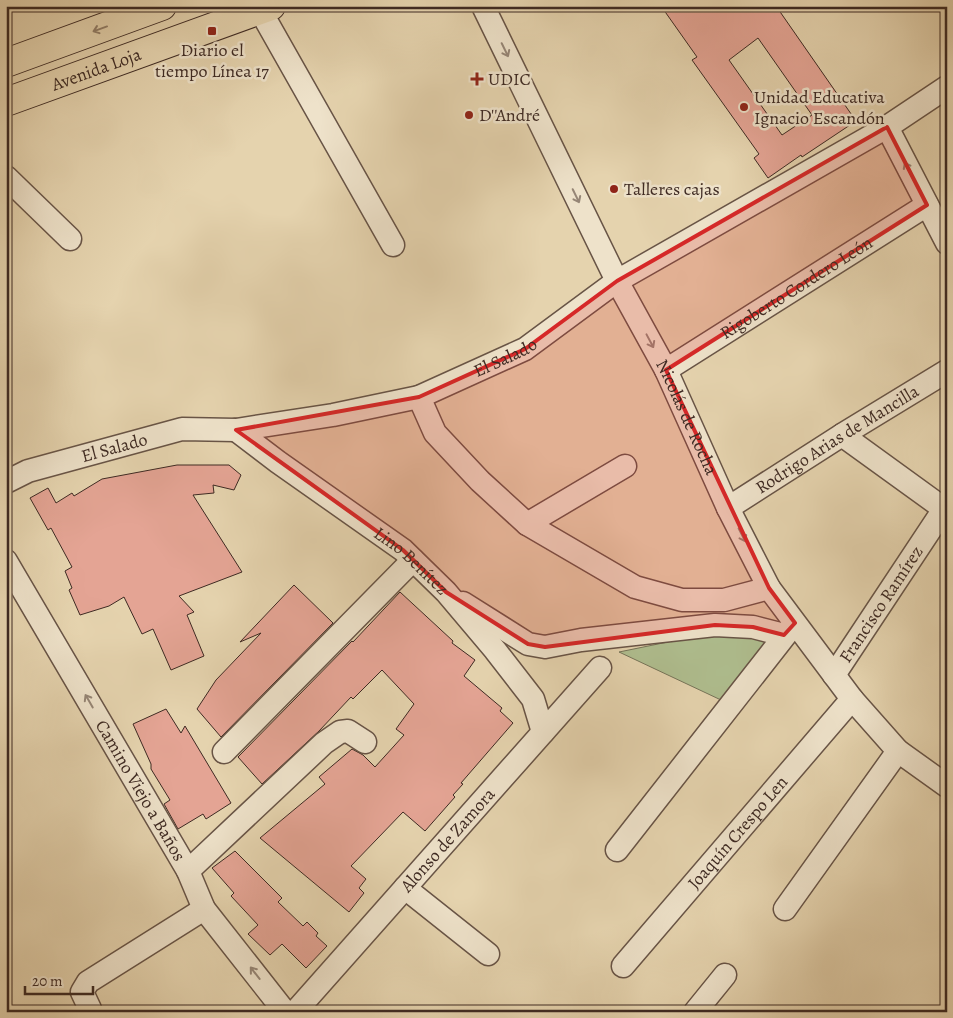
<svg xmlns="http://www.w3.org/2000/svg" width="953" height="1018" font-family="Alegreya,serif">
<style>
.green{fill:#afbe8f;stroke:#767459}
.building{fill:#e4a494;stroke:#3e2a23;fill-rule:evenodd}
.lines{fill:none;stroke-linecap:round;stroke-linejoin:round}
.minor-casing{stroke:#685446;stroke-width:25}
.major-casing{stroke:#3e2a23;stroke-width:30}
.minor{stroke:#eee2ca;stroke-width:22}
.major{stroke:#e5d3ae;stroke-width:28}
.oneway{stroke:#927e68}
.oneway2{stroke:#968676}
.marked{fill:#d62828;fill-opacity:0.2;stroke:#d62828;stroke-width:4;stroke-linejoin:round}
.poi-dot{fill:#8f2418;stroke:#eee2ca;stroke-width:2}
.labels{text-anchor:middle;dominant-baseline:central;stroke-width:5;stroke-linejoin:round;paint-order:stroke}
.poi-label{font-size:18px;fill:#3e2a23;stroke:#eee2ca;text-anchor:start}
.street-label{font-size:18px;fill:#3e2a23;stroke:#eee2ca}
</style>
<rect width="100%" height="100%" fill="#e5d3ae"/>
<filter id="stains"><feTurbulence type="fractalNoise" baseFrequency=".004" numOctaves="4"/><feColorMatrix values="0 0 0 0 .2 0 0 0 0 .09 0 0 0 0 .02 0 0 0 .5 -.17"/></filter>
<radialGradient id="worn" r=".72"><stop offset=".6" stop-color="#630" stop-opacity="0"/><stop offset="1" stop-color="#630" stop-opacity=".3"/></radialGradient>
<polygon class="green" points="702,635 768,639 721,700 619,652"/>
<g class="building">
<path d="M661,6H776L856,121L802,157L801,155L768,178L754,158L759,154L692,60L697,57ZM758,38L812,115L782,135L729,60Z"/>
<polygon points="177,465 229,465 241,475 234,490 213,485 214,493 193,495 242,572 179,596 194,612 187,615 204,656 171,670 153,629 142,634 124,597 109,606 80,615 69,590 72,588 65,571 72,567 51,528 48,530 30,498 48,488 56,503 72,493 74,496 102,479"/>
<polygon points="294,585 333,623 221,737 197,709 216,680 261,633 240,642"/>
<polygon points="400,592 453,641 452,643 475,660 464,676 502,708 500,711 513,723 461,783 463,784 453,795 455,797 425,831 403,812 351,866 366,879 359,888 364,893 349,912 260,838 325,784 319,777 352,749 363,755 375,767 404,735 396,729 414,704 382,670 353,699 351,697 319,731 262,784 238,757 352,641 353,642"/>
<polygon points="166,709 181,733 185,726 231,803 206,819 203,814 178,829 164,804 170,800 151,769 151,764 133,724"/>
<polygon points="235,851 282,898 278,902 303,926 307,922 318,933 316,936 327,946 306,968 282,944 270,955 248,934 258,925 231,896 234,893 212,868"/>
</g>
<g class="lines">
<g class="minor-casing">
<g id="minor">
<path id="s1" d="M483,6L617,281L666,370L728,508L769,588L852,699L898,751L947,786"/>
<polyline points="260,10 393,245"/>
<polyline points="887,127 947,243"/>
<polyline points="6,177 70,239"/>
<path id="s2" d="M666,370L927,205"/>
<polyline points="419,397 435,433 480,481 527,524 635,587 682,600 724,600 769,588"/>
<path id="s3" d="M236,430L278,462L403,550L446,592L495,650L533,699L543,732"/>
<polyline points="842,435 947,511"/>
<path id="s4" d="M6,482L28,471L182,429L236,430L333,415L419,397L525,349L617,281L887,127L947,87"/>
<path id="s5" d="M728,508L842,435L947,371"/>
<polyline points="527,524 625,466"/>
<path id="s6" d="M6,561L188,871L204,909L285,1012"/>
<polyline points="463,603 528,644 545,647 581,640 715,625 753,627 784,635"/>
<path id="s7" d="M834,675L944,509"/>
<polyline points="224,752 413,560"/>
<polyline points="617,850 794,624"/>
<polyline points="188,871 324,743 340,732 348,731 365,742"/>
<polyline points="405,888 488,954"/>
<polyline points="785,909 898,751"/>
<path id="s8" d="M623,966L852,699"/>
<polyline points="90,1009 82,992 88,982 204,909"/>
<path id="s9" d="M295,1012L600,668"/>
<polyline points="695,1012 725,975"/>
</g>
</g>
<g class="major-casing">
<g id="major">
<polyline points="6,63 162,6"/>
<path id="s10" d="M6,102L271,6"/>
</g>
</g>
<use href="#minor" class="minor"/>
<use href="#major" class="major"/>
</g>
<defs><path id="oneway-shaft" d="M-6 0H5M1.5-3L5.5 0L1.5 3" fill="none" stroke-width="1.6" stroke-linecap="round" stroke-linejoin="round" transform="scale(1.25)"/></defs>
<use class="oneway" href="#oneway-shaft" transform="translate(100 29) rotate(160)"/>
<g class="oneway2">
<use href="#oneway-shaft" transform="translate(505 50) rotate(64)"/>
<use href="#oneway-shaft" transform="translate(908 169) rotate(-117)"/>
<use href="#oneway-shaft" transform="translate(576 196) rotate(64)"/>
<use href="#oneway-shaft" transform="translate(650 341) rotate(62)"/>
<use href="#oneway-shaft" transform="translate(742 535) rotate(63)"/>
<use href="#oneway-shaft" transform="translate(89 701) rotate(-120)"/>
<use href="#oneway-shaft" transform="translate(255 973) rotate(-128)"/>
</g>
<path class="marked" d="M887,127L927,205L666,370L769,588L795,623L784,635L753,627L715,625L545,647L528,644L446,592L403,550L236,430L419,397L525,349L617,281Z"/>
<g class="poi-dot">
<rect x="207" y="26" width="10" height="10" rx="2.5"/>
<path d="M474.5 71.5h5v5h5v5h-5v5h-5v-5h-5v-5h5z"/>
<circle cx="744" cy="107" r="5"/>
<circle cx="469" cy="115" r="5"/>
<circle cx="614" cy="189" r="5"/>
</g>
<g class="labels">
<g class="poi-label">
<text x="212" y="50" text-anchor="middle">Diario el<tspan x="212" dy="21">tiempo Línea 17</tspan></text>
<text x="488" y="79">UDIC</text>
<text x="754" y="97">Unidad Educativa<tspan x="754" dy="21">Ignacio Escandón</tspan></text>
<text x="479" y="115">D''André</text>
<text x="624" y="189">Talleres cajas</text>
</g>
<g class="street-label">
<text stroke="none"><textPath href="#s10" startOffset="96">Avenida Loja</textPath></text>
<text stroke="none"><textPath href="#s2" startOffset="154">Rigoberto Cordero León</textPath></text>
<text stroke="none"><textPath href="#s4" startOffset="519">El Salado</textPath></text>
<text stroke="none"><textPath href="#s1" startOffset="459">Nicolás de Rocha</textPath></text>
<text stroke="none"><textPath href="#s5" startOffset="129">Rodrigo Arias de Mancilla</textPath></text>
<text stroke="none"><textPath href="#s4" startOffset="114">El Salado</textPath></text>
<text stroke="none"><textPath href="#s3" startOffset="219">Lino Benítez</textPath></text>
<text stroke="none"><textPath href="#s7" startOffset="85">Francisco Ramírez</textPath></text>
<text stroke="none"><textPath href="#s6" startOffset="266">Camino Viejo a Baños</textPath></text>
<text stroke="none"><textPath href="#s8" startOffset="176">Joaquín Crespo Len</textPath></text>
<text stroke="none"><textPath href="#s9" startOffset="230">Alonso de Zamora</textPath></text>
</g>
</g>
<rect width="953" height="1018" fill="none" stroke="#e5d3ae" stroke-width="25"/>
<rect x="8" y="8" width="938" height="1003" fill="none" stroke="#3e2a23" stroke-width="2.5"/>
<rect x="12" y="12" width="928" height="993" fill="none" stroke="#3e2a23"/>
<path d="M25 986v8h68v-8" fill="none" stroke="#3e2a23" stroke-width="2.5"/>
<text x="32" y="986" font-size="15" fill="#3e2a23" stroke="#eee2ca" stroke-width="4" paint-order="stroke">20 m</text>
<rect width="100%" height="100%" filter="url(#stains)"/>
<rect width="100%" height="100%" fill="url(#worn)"/>
</svg>
